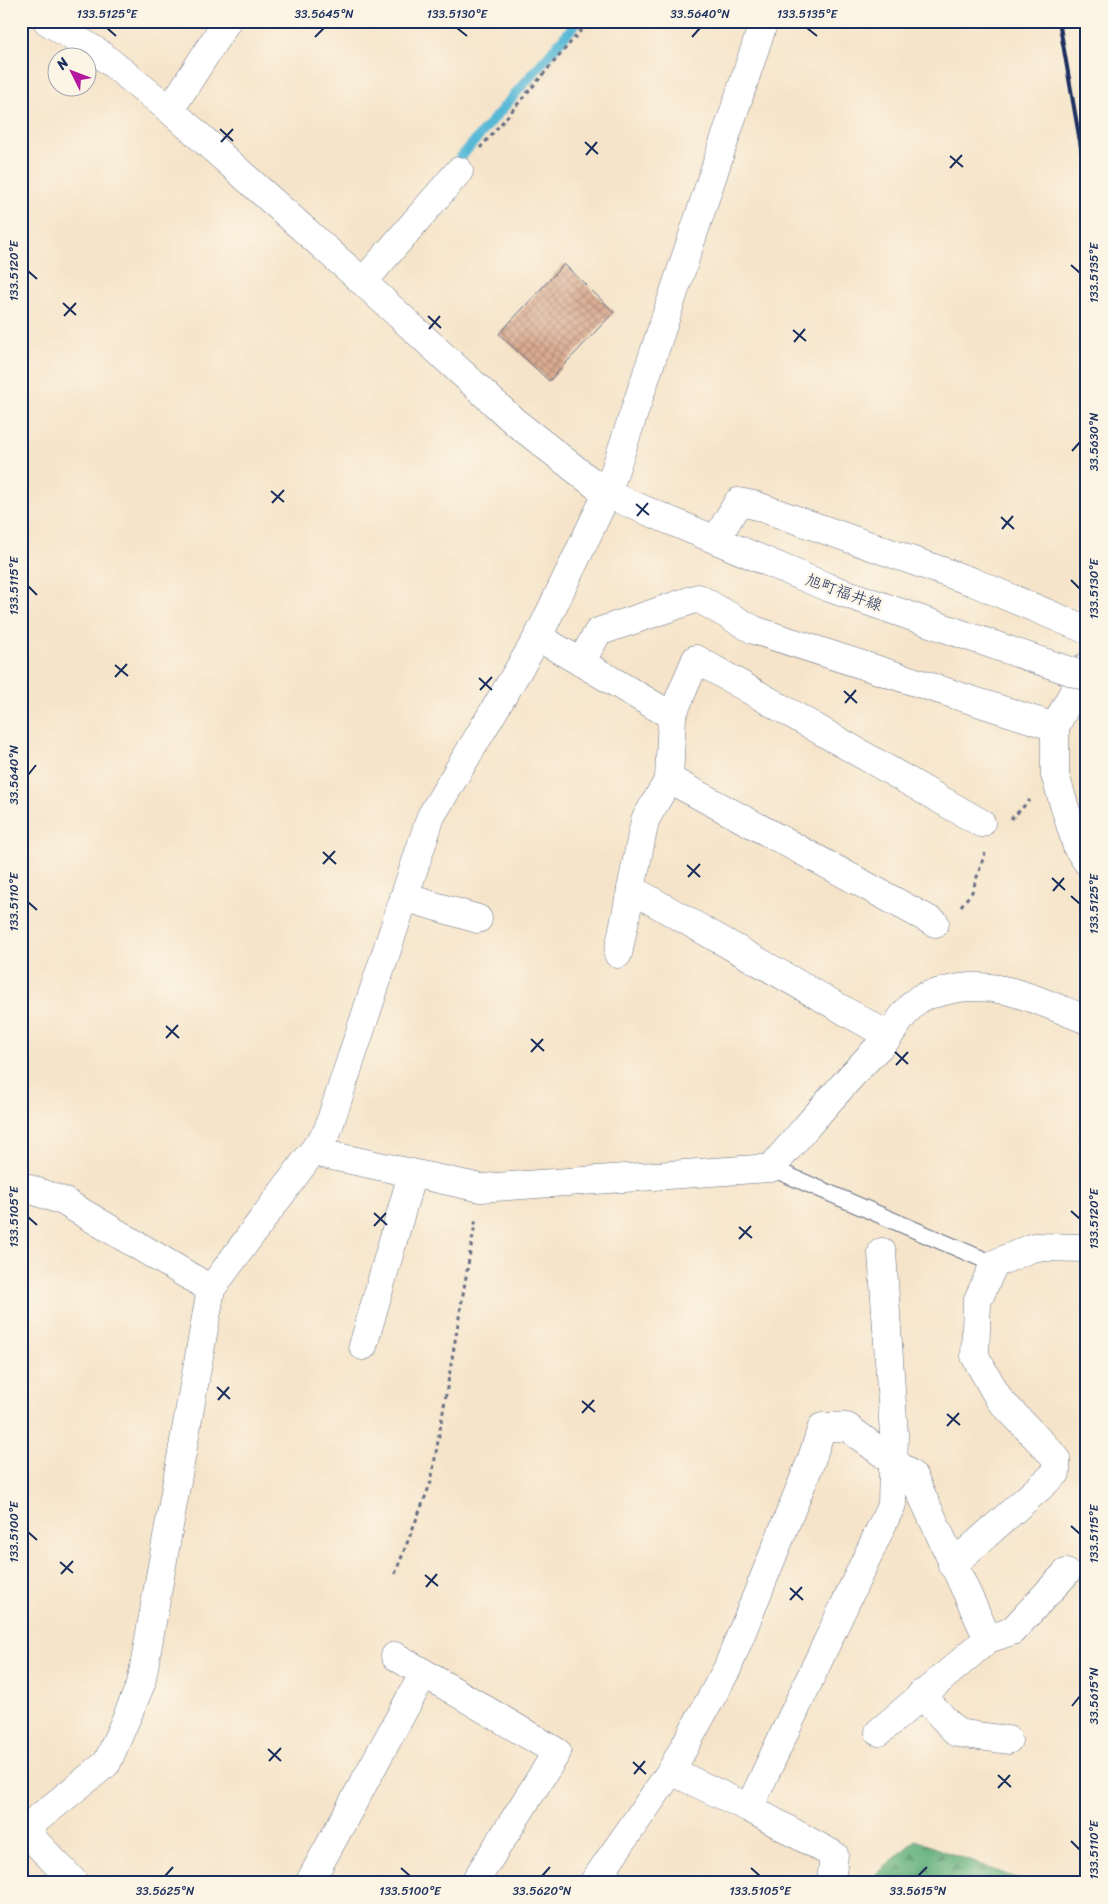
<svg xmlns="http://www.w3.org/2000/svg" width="1108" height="1904" font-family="Sriracha,'Klee One',sans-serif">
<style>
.forest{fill:url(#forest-firs);stroke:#3e706c}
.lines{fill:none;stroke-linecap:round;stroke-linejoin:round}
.stream{stroke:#59b9d7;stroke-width:10}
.building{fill:url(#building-cross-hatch)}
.service-casing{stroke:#676e83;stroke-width:18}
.minor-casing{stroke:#676e83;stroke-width:29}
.tertiary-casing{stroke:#676e83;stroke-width:29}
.path{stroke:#676e83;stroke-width:3;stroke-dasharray:4 4;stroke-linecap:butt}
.service{stroke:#fff;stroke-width:16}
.minor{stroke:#fff;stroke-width:28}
.tertiary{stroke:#fff;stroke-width:28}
.rail{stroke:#1b2f5e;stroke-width:4}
.tertiary-bridge-casing{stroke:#676e83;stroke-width:29;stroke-linecap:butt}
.tertiary-bridge{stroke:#fff;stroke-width:28}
.ticks{fill:none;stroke:#1b2f5e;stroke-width:2}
.labels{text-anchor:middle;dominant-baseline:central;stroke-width:4.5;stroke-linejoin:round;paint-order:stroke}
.street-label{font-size:16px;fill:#1b2f5e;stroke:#fcf5e5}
.neatline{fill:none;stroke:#1b2f5e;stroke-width:2}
.ticks-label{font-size:12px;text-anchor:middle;fill:#1b2f5e}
</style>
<defs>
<pattern id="forest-firs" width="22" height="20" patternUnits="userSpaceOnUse" patternTransform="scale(1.25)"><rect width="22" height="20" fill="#62b07a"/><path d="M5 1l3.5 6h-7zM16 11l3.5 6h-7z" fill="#509067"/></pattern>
<pattern id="building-cross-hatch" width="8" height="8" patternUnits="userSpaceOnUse" patternTransform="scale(1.25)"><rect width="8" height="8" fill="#daab91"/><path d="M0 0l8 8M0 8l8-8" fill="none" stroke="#b08c7a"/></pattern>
</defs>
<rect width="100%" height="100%" fill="#fcf5e5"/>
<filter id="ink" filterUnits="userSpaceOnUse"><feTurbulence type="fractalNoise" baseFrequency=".02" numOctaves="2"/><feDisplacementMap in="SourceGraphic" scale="10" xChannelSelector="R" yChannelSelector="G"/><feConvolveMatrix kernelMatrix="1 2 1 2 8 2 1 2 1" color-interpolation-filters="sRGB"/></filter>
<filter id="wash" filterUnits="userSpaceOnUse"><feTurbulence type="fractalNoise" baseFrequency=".0096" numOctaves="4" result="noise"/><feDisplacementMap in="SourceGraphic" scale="20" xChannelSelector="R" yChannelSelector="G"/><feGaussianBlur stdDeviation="1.12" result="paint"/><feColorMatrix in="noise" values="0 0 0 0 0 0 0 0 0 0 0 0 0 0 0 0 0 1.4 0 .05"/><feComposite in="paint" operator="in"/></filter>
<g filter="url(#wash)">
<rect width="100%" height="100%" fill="#f5e4c9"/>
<polygon class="forest" points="915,1840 1029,1883 867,1883"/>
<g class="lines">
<polyline class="stream" points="460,158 578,21"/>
</g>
<g id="blocks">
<polygon class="building" points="564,264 614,312 549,381 499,334"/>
</g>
</g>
<g filter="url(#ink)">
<use href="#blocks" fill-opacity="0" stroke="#676e83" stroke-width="1"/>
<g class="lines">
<g class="service-casing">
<polyline id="service" points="771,1168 994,1264"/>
</g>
<g class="minor-casing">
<g id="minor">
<polyline points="170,110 227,21"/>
<polyline points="363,282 459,171"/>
<polyline points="716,540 738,502 754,505 973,582 1087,630"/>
<polyline points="538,637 672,716"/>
<polyline points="581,662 598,632 698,598 754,630 1055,727 1087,666"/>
<polyline points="1055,727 1055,775 1077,847 1087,862"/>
<polyline points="669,779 935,923"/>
<polyline points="631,889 889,1036"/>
<polyline points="404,897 478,919"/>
<polyline points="618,954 645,820 669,779 672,716 696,659 981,823"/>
<path d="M314,1152L481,1188L771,1168C808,1126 843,1082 883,1043C896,1029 903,1011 919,999C924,995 934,994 941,992C993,976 1039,1001 1087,1020"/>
<polyline points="21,1186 63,1201 211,1289"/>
<polyline points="363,1346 412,1174"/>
<polyline points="952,1565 1056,1473 1056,1458 999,1399 975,1356 977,1302 994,1264 1034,1247 1087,1248"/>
<polyline points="395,1656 557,1752 474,1883"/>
<polyline points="921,1694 957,1733 1008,1740"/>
<polyline points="879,1732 988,1639 1012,1631 1066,1573"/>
<polyline points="671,1771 749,1808 834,1855 831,1883"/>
<polyline points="749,1808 892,1504 894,1435 882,1252"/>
<polyline points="24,1830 75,1883"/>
<polyline points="309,1883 424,1673"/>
<polyline points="593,1883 671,1771 727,1669 811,1461 822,1427 847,1427 913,1476 988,1639"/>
</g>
</g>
<g class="tertiary-casing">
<g id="tertiary">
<polyline points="47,21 99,53 170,110 363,282 515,422 607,494 827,587 956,632"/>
<polyline points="21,1832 107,1763 141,1684 211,1289 327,1132 431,816 538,637 607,494 764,21"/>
</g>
</g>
<g class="path">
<polyline points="480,148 589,21"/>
<polyline points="1011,819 1030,800"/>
<polyline points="961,906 972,892 985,853"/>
<polyline points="395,1574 431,1482 476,1218"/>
</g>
<use href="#service" class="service"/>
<use href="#minor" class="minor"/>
<use href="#tertiary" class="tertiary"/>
<polyline class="rail" points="1059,21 1087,182"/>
<g class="tertiary-bridge-casing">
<polyline id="tertiary-bridge" points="956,632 1087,677"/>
</g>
<use href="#tertiary-bridge" class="tertiary-bridge"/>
</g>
</g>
<path class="ticks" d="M107,28L116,36M457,28L467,36M807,28L817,36M315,37L324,28M692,37L700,28M220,129L233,141M221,142L233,129M585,142L598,154M586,155L597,142M950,156L963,167M950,168L962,155M1071,265L1080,273M28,271L37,279M63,303L76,315M64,316L76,303M428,316L441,328M429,329L440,316M793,330L806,341M794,342L805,329M1072,451L1080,442M271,491L284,502M272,503L284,490M636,504L649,515M637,516L648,503M1001,517L1014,529M1002,529L1013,516M1071,580L1080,589M28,586L37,595M115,665L128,676M115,677L127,664M479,678L492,690M480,690L492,677M844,691L857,703M845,703L856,690M28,775L36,765M323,852L336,864M323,864L335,851M687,865L700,877M688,877L700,864M1052,878L1065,890M1053,891L1064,878M1071,896L1080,904M28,902L37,910M166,1026L179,1038M166,1038L178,1025M531,1039L544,1051M531,1052L543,1039M895,1052L908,1064M896,1065L908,1052M1071,1211L1080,1219M374,1213L387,1225M28,1217L37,1225M374,1226L386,1213M739,1227L752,1238M739,1239L751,1226M217,1387L230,1399M218,1400L229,1387M582,1401L595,1412M582,1413L594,1400M947,1414L960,1425M947,1426L959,1413M1071,1526L1080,1534M28,1532L37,1540M60,1562L73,1573M61,1574L73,1561M425,1575L438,1586M426,1587L437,1574M790,1588L803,1600M790,1600L802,1587M1072,1706L1080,1696M268,1749L281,1761M269,1761L281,1748M633,1762L646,1774M634,1774L645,1761M998,1775L1011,1787M998,1788L1010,1775M1071,1841L1080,1850M401,1868L410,1876M751,1868L760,1876M165,1876L173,1867M542,1876L550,1867M918,1876L927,1867"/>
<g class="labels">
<g class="street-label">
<text transform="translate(844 592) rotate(20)">旭町福井線</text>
</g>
</g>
<rect width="1108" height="1904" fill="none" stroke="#fcf5e5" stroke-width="55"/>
<g transform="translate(72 72) rotate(312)"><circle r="24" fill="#fcf5e5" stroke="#a2a6af"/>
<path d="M0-4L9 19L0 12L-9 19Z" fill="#b5179e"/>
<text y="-8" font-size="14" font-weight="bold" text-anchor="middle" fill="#1b2f5e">N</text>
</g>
<rect x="28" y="28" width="1052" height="1848" class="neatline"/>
<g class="ticks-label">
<text x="107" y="18">133.5125°E</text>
<text x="324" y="18">33.5645°N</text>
<text x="457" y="18">133.5130°E</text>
<text x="700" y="18">33.5640°N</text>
<text x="807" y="18">133.5135°E</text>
<text transform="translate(14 271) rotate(-90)" y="4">133.5120°E</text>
<text transform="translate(1094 273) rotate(-90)" y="4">133.5135°E</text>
<text transform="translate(1094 442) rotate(-90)" y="4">33.5630°N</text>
<text transform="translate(14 586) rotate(-90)" y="4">133.5115°E</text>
<text transform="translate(1094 589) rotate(-90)" y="4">133.5130°E</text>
<text transform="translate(14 775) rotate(-90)" y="4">33.5640°N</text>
<text transform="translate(14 902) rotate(-90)" y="4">133.5110°E</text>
<text transform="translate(1094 904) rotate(-90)" y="4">133.5125°E</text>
<text transform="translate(14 1217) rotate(-90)" y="4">133.5105°E</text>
<text transform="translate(1094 1219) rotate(-90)" y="4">133.5120°E</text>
<text transform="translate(14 1532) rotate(-90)" y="4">133.5100°E</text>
<text transform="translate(1094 1534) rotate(-90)" y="4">133.5115°E</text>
<text transform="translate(1094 1696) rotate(-90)" y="4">33.5615°N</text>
<text transform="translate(1094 1850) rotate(-90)" y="4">133.5110°E</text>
<text x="165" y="1895">33.5625°N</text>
<text x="410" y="1895">133.5100°E</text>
<text x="542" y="1895">33.5620°N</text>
<text x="760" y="1895">133.5105°E</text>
<text x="918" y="1895">33.5615°N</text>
</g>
</svg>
